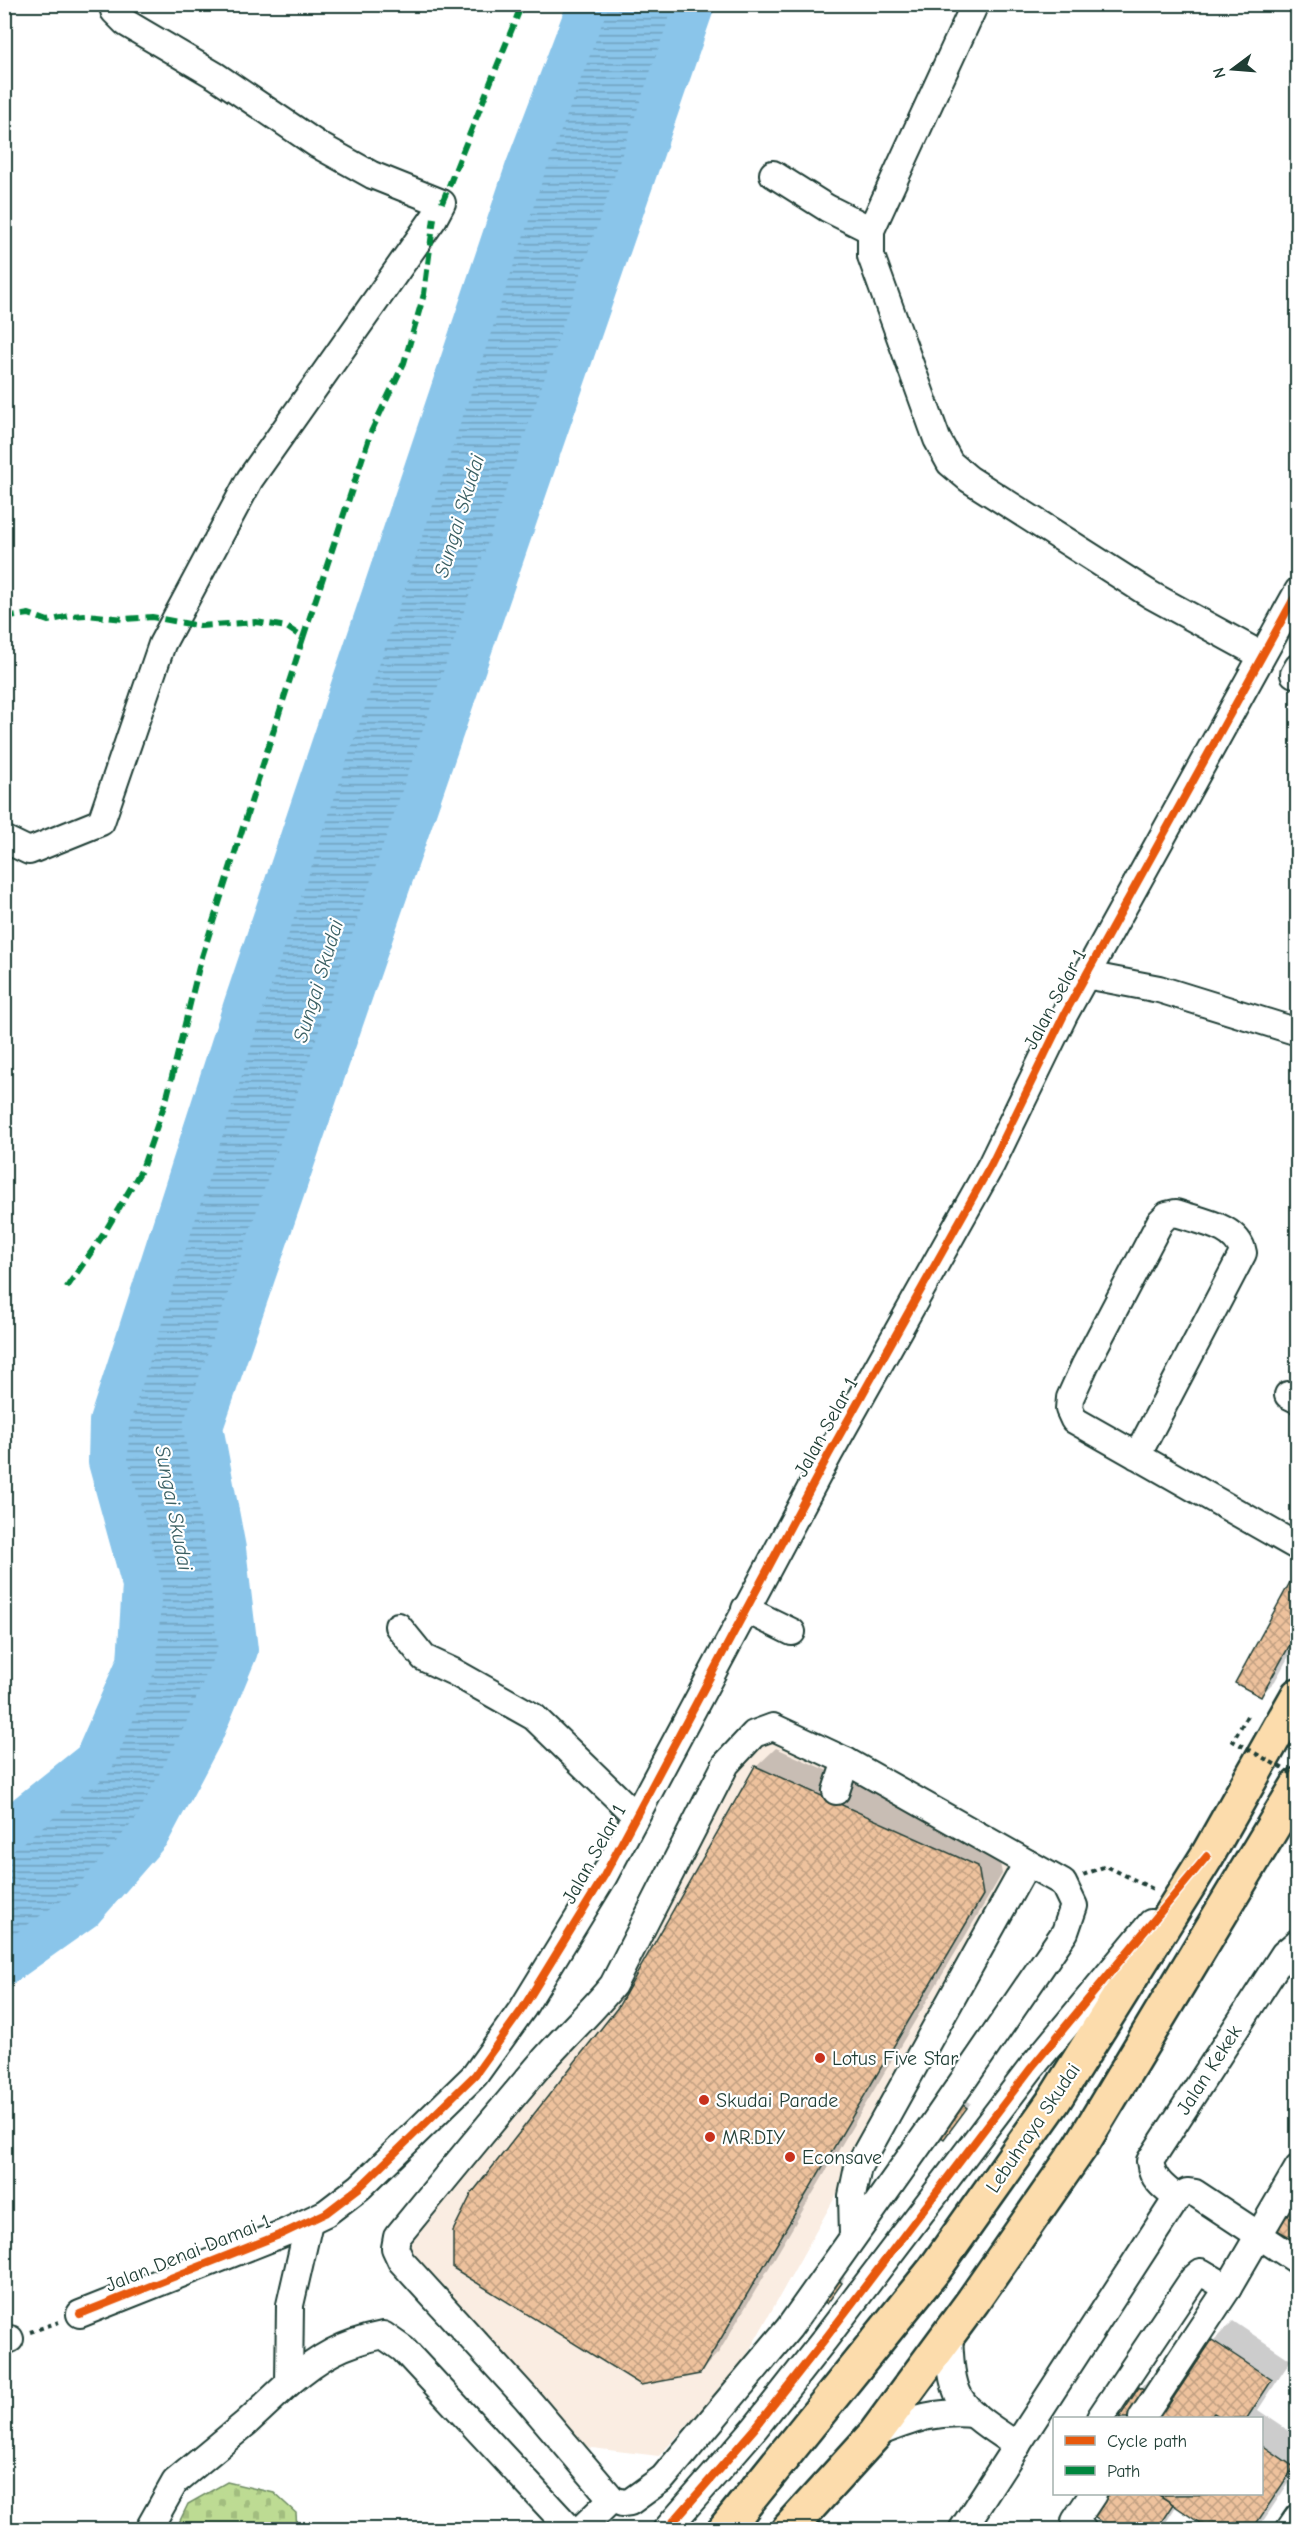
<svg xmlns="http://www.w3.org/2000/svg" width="1302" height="2534" font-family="'Comic Neue',sans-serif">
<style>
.built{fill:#faede2}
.cemetery{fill:url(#cemetery-stones);stroke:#6e8c64;stroke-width:1.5}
.water{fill:url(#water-rules);stroke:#5f8fa1;stroke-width:1.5}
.shadow{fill:#0003}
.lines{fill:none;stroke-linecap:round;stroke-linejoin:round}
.river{stroke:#8ac5ea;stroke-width:40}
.building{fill:url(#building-cross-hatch);stroke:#1f3d34;stroke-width:1.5}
.minor-casing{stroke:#1f3d34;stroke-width:30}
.highway-casing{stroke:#1f3d34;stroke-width:38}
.path{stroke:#1f3d34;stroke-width:4;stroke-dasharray:4.5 4.5;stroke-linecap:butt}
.minor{stroke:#fff;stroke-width:26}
.highway{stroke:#fcdcac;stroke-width:33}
.path-bridge{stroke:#1f3d34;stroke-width:4;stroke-dasharray:4.5 4.5;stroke-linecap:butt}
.quiet{stroke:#00873e;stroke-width:6;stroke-dasharray:12 6;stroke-linecap:butt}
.cycleway-casing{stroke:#fff;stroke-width:11}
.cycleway{stroke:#e8590c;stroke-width:8}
.poi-dot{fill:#c8321e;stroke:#fff;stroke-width:2}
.labels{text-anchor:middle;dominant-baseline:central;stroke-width:4.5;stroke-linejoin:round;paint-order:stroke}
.street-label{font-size:20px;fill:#1f3d34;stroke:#fff}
.poi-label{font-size:20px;fill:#1f3d34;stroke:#fff;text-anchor:start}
.water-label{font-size:21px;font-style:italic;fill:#3a5f62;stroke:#fff}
</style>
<defs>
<pattern id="cemetery-stones" width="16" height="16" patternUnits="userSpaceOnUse" patternTransform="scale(1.5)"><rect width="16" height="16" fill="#bddb93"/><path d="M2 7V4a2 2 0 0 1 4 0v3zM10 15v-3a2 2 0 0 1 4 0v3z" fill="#a2bd7f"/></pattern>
<pattern id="water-rules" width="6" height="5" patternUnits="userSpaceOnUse" patternTransform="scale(1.5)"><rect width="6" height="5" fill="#8ac5ea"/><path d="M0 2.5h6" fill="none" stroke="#70a1be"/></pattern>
<pattern id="building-cross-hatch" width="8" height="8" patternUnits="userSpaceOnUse" patternTransform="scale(1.5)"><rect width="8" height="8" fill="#eec29d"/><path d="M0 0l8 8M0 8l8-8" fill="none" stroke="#c09f81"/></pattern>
</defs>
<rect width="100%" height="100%" fill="#fff"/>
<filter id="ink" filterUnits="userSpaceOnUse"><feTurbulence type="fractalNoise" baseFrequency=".0167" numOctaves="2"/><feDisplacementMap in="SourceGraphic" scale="12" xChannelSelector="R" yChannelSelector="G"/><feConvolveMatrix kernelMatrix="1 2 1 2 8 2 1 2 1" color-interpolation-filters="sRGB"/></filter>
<g filter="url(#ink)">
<polygon class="built" points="773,1733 1020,1866 739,2369 659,2456 575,2446 405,2256 401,2240 621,1986 731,1766"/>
<polygon class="cemetery" points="227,2482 274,2493 296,2513 297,2529 176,2529 188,2504"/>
<polygon class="water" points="588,5 695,5 203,1427 226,1549 238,1650 203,1734 151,1832 83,1910 5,1966 5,1832 94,1760 137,1662 142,1585 108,1462 109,1422 243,1007 525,169"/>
<g class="shadow">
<polygon points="1298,1573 1298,1640 1275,1681 1260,1696"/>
<polygon points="776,1748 997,1846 1002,1874 719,2352 700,2372 619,2007 756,1767"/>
<polygon points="964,2099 971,2103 944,2137"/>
<polygon points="839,2273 845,2278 831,2298"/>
<polygon points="1233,2321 1291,2360 1258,2410 1298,2437 1298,2469 1257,2530 1213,2530 1177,2505 1161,2530 1115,2530 1096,2517 1111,2494 1262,2494 1262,2418 1121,2418 1140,2388 1160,2369 1184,2385 1213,2341"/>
</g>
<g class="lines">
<g class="river">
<polyline points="4,1832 94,1760 137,1662 142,1585 108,1462 109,1422 243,1007 525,169 588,4"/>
<polyline points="4,1966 83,1910 151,1832 203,1734 238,1650 226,1549 203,1427 695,4"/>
</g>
</g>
<g class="building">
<polygon points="1294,1575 1298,1577 1298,1630 1261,1697 1235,1683"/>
<polygon points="755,1766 978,1866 983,1895 700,2374 641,2385 453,2268 453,2231 472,2193 618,2007"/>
<polygon points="959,2102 967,2108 944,2139 936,2133"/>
<polygon points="1298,2181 1298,2242 1272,2227"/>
<polygon points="833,2276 842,2283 827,2304 819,2297"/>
<polygon points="1212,2340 1272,2380 1247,2418 1222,2418 1214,2413 1210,2418 1119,2418 1139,2387 1168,2406"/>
<polygon points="1262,2445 1294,2467 1252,2530 1210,2530 1159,2495 1262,2494"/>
<polygon points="1109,2494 1160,2494 1159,2495 1173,2504 1156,2530 1113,2530 1094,2517"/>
</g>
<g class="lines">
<g class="minor-casing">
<g id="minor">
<polyline points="975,4 871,230 871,256 937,439 950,463 969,479 1151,595 1261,655"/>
<polyline points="773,174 827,208 871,230"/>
<polyline points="1294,674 1298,667"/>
<polyline points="4,839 29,851 101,822 162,644 250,479 434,218 442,203 372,175 318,145 216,76 126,23 114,11 118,4"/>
<polyline points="1086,975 1159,989 1298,1032"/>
<polyline points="1288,1395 1298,1400"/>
<path d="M1137,1456L1243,1253C1238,1226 1199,1221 1176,1213L1167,1215L1160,1222L1085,1365L1070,1398L1069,1409L1074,1420L1298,1547"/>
<polyline points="745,1609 792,1632"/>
<polyline points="398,1626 424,1658 454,1672 534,1717 635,1815"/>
<path d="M773,1727L846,1761L1063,1883L1074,1906L1065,1932L930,2129L789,2328L663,2478L630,2502L622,2503L612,2499L527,2399L401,2261L395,2248L397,2237C446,2177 494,2118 544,2060C567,2034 592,2011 613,1985L726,1764L754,1734Z"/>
<polyline points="836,1791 846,1761"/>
<path d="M1177,2198C1163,2187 1152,2179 1150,2161L1284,1954L1298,1942"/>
<polyline points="853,2236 852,2196 858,2167 1027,1863"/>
<polyline points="80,2314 284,2233 326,2213 360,2187 475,2075 523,2008 604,1876 829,1454 991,1165 1064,1015 1298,591"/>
<path d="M949,2334C950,2353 950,2380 960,2398C972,2418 999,2432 1017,2446"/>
<polyline points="4,2341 10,2339"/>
<path d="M289,2383C319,2357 343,2343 383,2335L403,2349L571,2530"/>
<polyline points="1100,2418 1193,2279 1201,2272 1228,2288"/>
<polyline points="1142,2418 1228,2288 1298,2168"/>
<path d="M875,2434C912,2420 934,2410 974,2414"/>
<polyline points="148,2530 175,2482 246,2423 289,2383 290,2305 309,2222"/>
<polyline points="580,2530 612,2499"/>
<polyline points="666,2530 755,2428 825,2339 1031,2068 1151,1923"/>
<polyline points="962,2530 1177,2198 1187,2192 1195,2193 1298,2261"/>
<polyline points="1083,2530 1075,2521 1093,2494"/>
<polyline points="1289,2530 1298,2517"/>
</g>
</g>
<g class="highway-casing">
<g id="highway">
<polyline points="724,2530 934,2270 1053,2102 1207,1856 1298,1695"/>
<polyline points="788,2530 875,2434 973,2301 1081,2146 1298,1785"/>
</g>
</g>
<g class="path">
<polyline points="1083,1875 1106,1866 1155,1890"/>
<polyline points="30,2332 59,2322"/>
</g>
<use href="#minor" class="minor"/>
<use href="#highway" class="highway"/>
<polyline class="path-bridge" points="1247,1716 1233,1741 1298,1777"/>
<g class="quiet">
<polyline points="442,203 522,4"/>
<polyline points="4,618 29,614 48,621 70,616 88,615 124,619 152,617 200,626 256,622 287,627 303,638 200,963 167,1097 142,1169 103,1235 65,1290"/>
<polyline points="303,638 371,432 404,363 424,294 434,218"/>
</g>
<g class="cycleway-casing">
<g id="cycleway">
<polyline points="80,2314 284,2233 326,2213 360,2187 475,2075 523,2008 604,1876 829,1454 991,1165 1064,1015 1298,591"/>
<polyline points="666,2530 755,2428 825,2339 1031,2068 1207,1856"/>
</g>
</g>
<use href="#cycleway" class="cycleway"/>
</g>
</g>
<g class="poi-dot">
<circle cx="820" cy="2058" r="6"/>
<circle cx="704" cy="2100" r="6"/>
<circle cx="710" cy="2137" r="6"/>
<circle cx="790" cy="2157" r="6"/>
</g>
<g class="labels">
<g class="street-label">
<text transform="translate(1055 999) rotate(-62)">Jalan Selar 1</text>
<text transform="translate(826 1427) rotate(-61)">Jalan Selar 1</text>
<text transform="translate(594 1854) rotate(-61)">Jalan Selar 1</text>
<text transform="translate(1209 2070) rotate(-57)">Jalan Kekek</text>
<text transform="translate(1033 2128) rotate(-56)">Lebuhraya Skudai</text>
<text transform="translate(188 2253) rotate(-22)">Jalan Denai Damai 1</text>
</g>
<g class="poi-label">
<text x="832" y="2058">Lotus Five Star</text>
<text x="716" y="2100">Skudai Parade</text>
<text x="722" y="2137">MR.DIY</text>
<text x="802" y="2157">Econsave</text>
</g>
<g class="water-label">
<text transform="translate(459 516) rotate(-73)">Sungai Skudai</text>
<text transform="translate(318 981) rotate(-73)">Sungai Skudai</text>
<text transform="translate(174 1508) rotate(79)">Sungai Skudai</text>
</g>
</g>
<rect width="1302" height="2534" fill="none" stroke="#fff" stroke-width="24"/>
<rect x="12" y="12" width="1278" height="2510" fill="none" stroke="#1f3d34" stroke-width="2" filter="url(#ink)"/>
<rect x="1053" y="2417" width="210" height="78" fill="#ffffff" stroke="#a5b1ae" stroke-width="1.5"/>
<rect x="1065" y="2436" width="30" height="9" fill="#e8590c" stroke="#a5b1ae" stroke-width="1.5"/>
<text x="1107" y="2447" font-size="18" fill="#1f3d34">Cycle path</text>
<rect x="1065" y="2466" width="30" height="9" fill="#00873e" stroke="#a5b1ae" stroke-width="1.5"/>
<text x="1107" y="2477" font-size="18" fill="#1f3d34">Path</text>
<g transform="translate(1233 69) rotate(254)" stroke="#ffffff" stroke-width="4.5" paint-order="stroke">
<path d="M0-4.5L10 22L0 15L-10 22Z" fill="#1f3d34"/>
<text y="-9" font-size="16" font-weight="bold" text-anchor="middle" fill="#1f3d34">N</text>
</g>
</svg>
